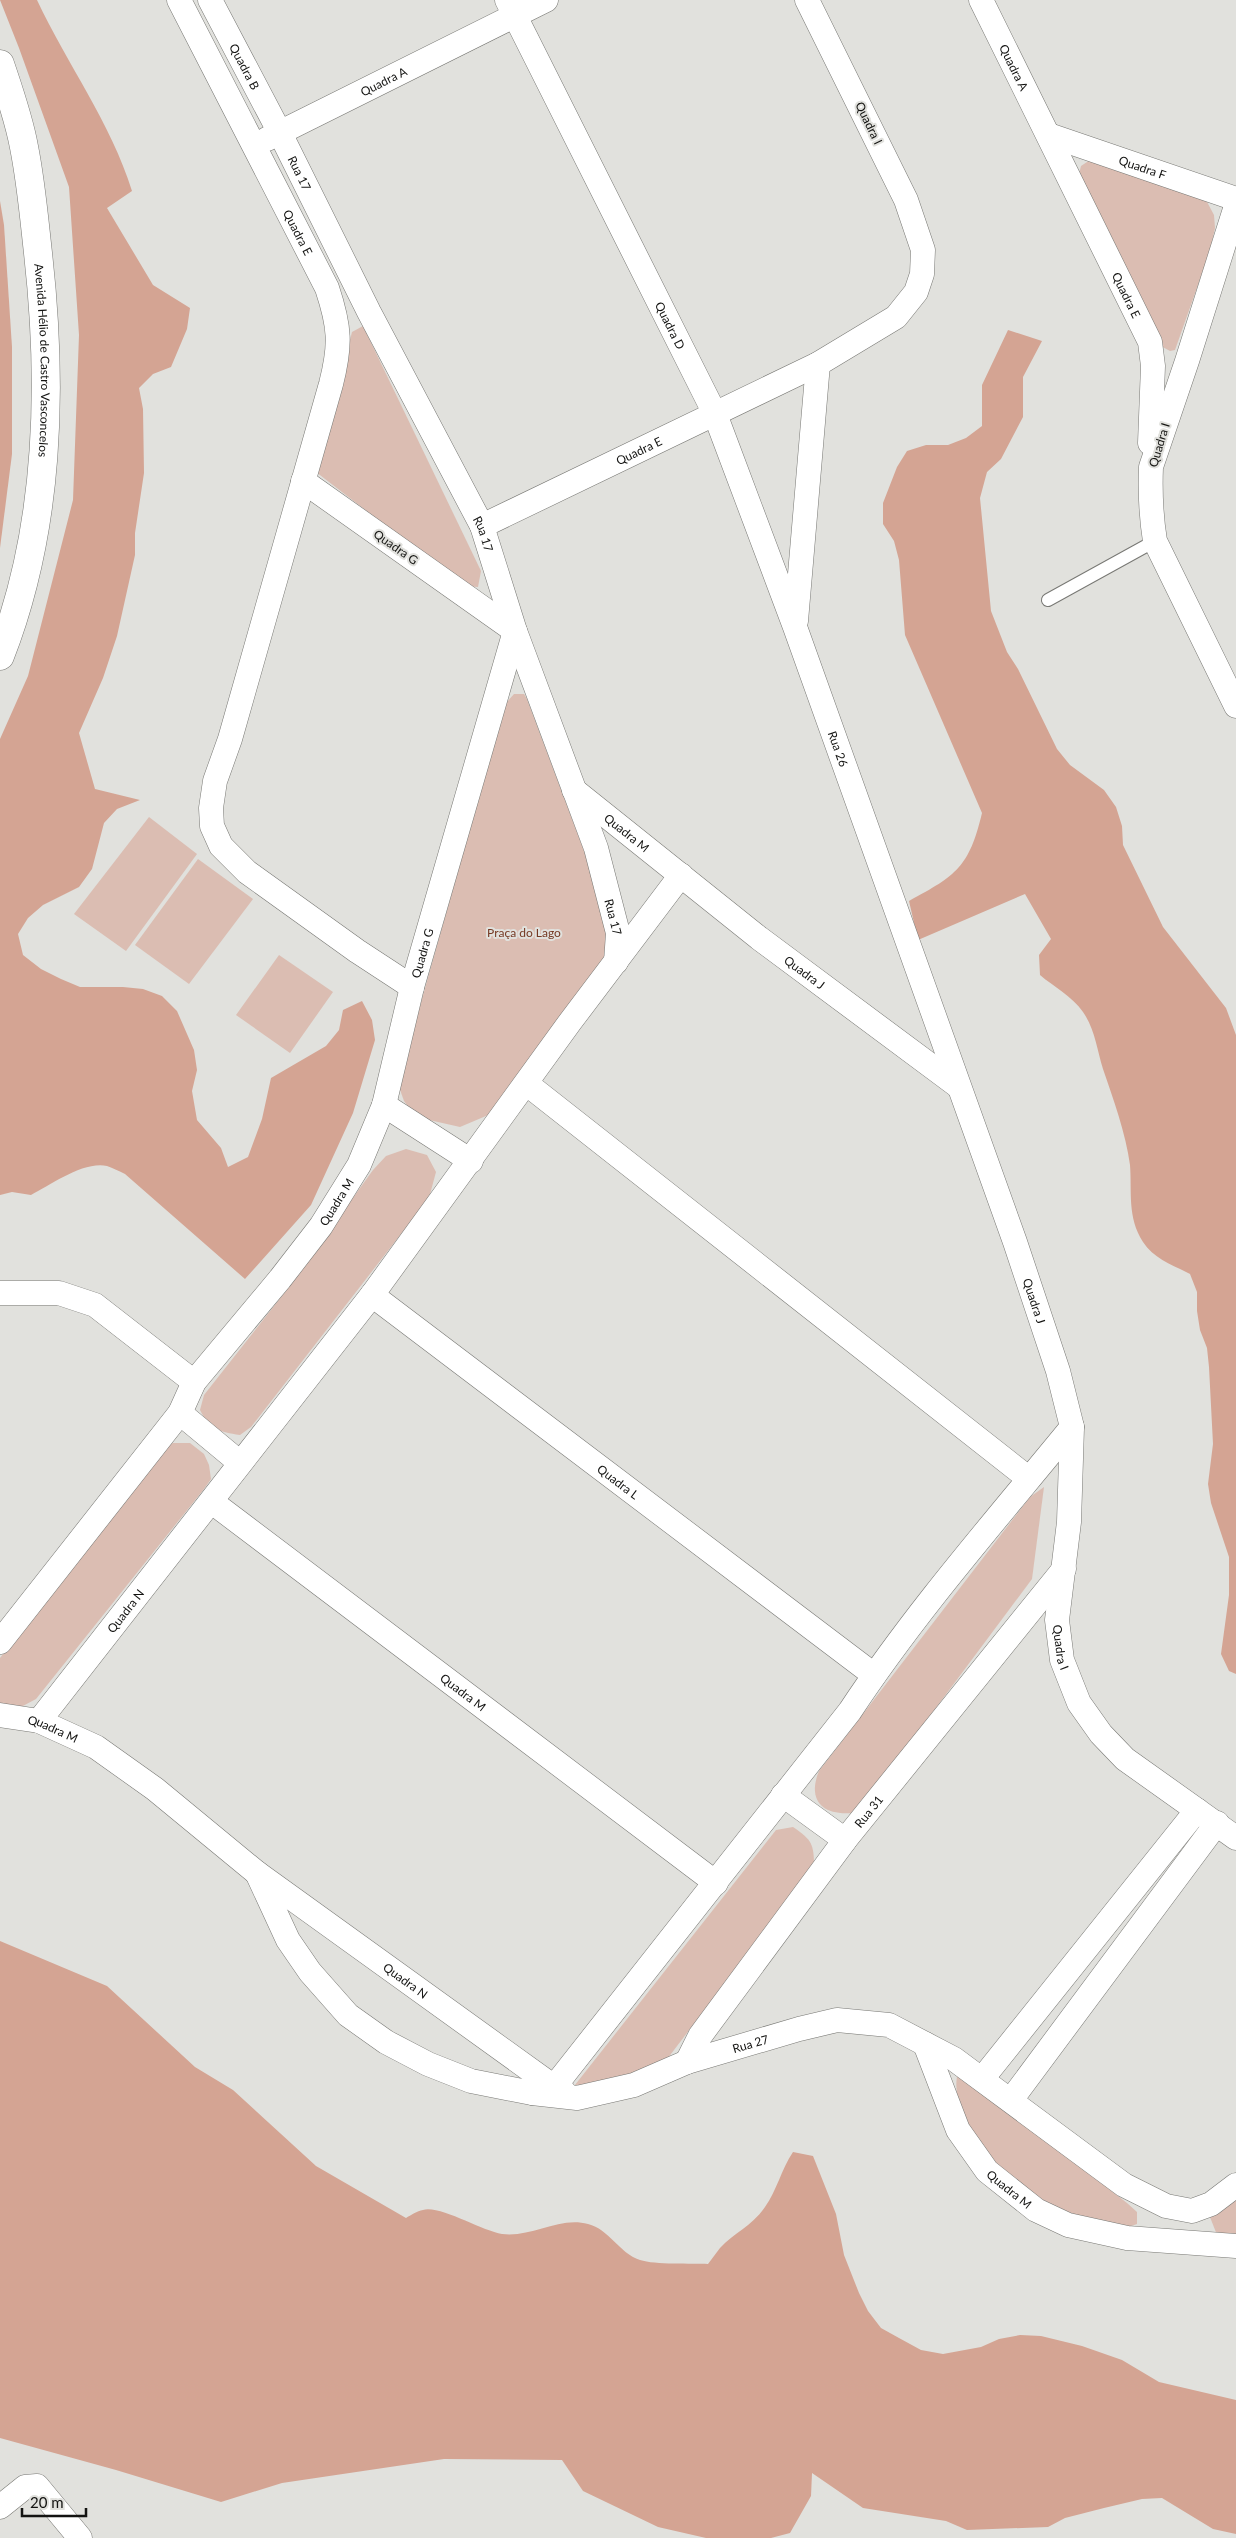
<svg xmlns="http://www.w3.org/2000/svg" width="1236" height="2538" font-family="Lato,sans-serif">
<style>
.green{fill:#dbbdb2}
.forest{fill:#d4a493}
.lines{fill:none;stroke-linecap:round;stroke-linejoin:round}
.service-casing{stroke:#787874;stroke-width:14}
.minor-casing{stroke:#787874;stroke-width:25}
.tertiary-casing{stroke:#787874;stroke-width:29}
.service{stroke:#fff;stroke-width:12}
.minor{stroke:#fff;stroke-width:24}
.tertiary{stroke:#fff;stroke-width:28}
.labels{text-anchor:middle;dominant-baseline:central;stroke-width:4;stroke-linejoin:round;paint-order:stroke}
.street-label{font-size:12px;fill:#131311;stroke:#e1e1dd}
.park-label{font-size:12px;fill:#753923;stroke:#e1e1dd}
</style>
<rect width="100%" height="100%" fill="#e1e1dd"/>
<g class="green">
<polygon points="1090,160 1206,200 1214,215 1215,228 1210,251 1175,350 1170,351 1159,345 1079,174 1081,166"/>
<polygon points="363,326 481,571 478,587 464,586 316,472 352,332"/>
<polygon points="514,694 524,694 527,699 589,864 609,932 608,954 493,1113 460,1127 416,1117 404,1101 398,1084 505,704"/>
<polygon points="149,817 197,854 126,951 74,914"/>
<polygon points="198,859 253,899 189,984 135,945"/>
<polygon points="279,955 333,992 290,1053 236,1015"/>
<path d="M406,1149L427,1155L436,1172L429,1198L251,1427L240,1435C219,1432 210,1429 200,1410L204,1395L285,1292L373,1170L386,1156Z"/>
<polygon points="173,1443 190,1443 204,1454 209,1465 211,1479 204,1489 36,1699 21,1707 0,1704 0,1658 130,1490 163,1448"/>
<path d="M1044,1487L1032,1579L897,1760L853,1813C822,1816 807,1800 819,1771L1030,1497Z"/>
<path d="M793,1827C812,1840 814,1844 814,1867L661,2067L571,2090L776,1830Z"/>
<path d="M958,2072L1127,2203L1137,2212V2224C1122,2230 1111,2225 1096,2221C1075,2215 1056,2208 1036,2197C1001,2177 946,2116 958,2072Z"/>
<polygon points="1236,2195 1236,2237 1217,2235 1210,2217"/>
</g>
<g class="forest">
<path d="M0,0H37C67,64 111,123 132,191L107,208L153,285L190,308L187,329L171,367L153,374L139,388L143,409L144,473L135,533V555L117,636L103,678L79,733L95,789L140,800L117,809L104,823L92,869L79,887L43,905L28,918L18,934L23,955L41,969L61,979L80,987H123L143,989L162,996L177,1011L194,1050L197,1070L192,1091L197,1120L221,1148L228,1167L248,1157L262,1119L271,1078L326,1046L339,1030L343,1010L362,1001L372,1020L375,1040L353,1113L311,1205L245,1279L125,1174C119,1171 113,1168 107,1166C83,1161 51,1185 31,1195L12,1192L0,1195V739L28,676L73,500L79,335L69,187L19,48Z"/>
<polygon points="0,201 4,225 12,347 12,454 0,548"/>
<path d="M1008,330L1042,341L1023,377V417L1001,459L987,472L980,498L991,611L1007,652L1018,669L1057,749L1070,765L1104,790L1116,807L1122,826L1123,845L1163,927L1226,1008L1236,1035V1674L1229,1671L1221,1654L1229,1595V1557L1211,1503L1208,1484L1213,1444L1209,1367L1207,1348L1200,1330L1197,1311V1292L1190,1274C1173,1265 1154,1259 1143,1242C1127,1217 1132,1192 1130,1165C1126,1134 1113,1098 1103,1069C1097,1050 1095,1029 1083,1012C1072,996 1054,987 1040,975L1039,955L1051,939L1025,894L918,940L909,901C957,875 969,867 982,813L905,635L899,560L894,541L883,524V503L897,467L907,451L926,445H948L966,438L982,426V385Z"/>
<path d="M0,1941L107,1986L195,2067L233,2090L316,2166L406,2218C411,2215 417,2211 423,2210C440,2205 482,2231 502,2234C531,2238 559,2216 588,2224C609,2229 619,2253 640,2260C655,2265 692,2263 708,2264C712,2259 716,2253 720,2248C734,2233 753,2225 765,2207C777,2190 781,2170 793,2152L813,2156L836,2214L844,2255L859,2293L868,2311L881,2328L899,2338L921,2350L943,2354L981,2347L999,2339L1020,2335L1041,2336L1082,2346L1122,2360L1159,2382L1236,2400V2534L1213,2529L1162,2498L1142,2499L1104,2508L1065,2518L1048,2527L967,2530L946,2521L863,2508L812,2473L811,2496L790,2533L771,2538H706L658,2527L583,2491L562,2460L444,2459L282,2483L221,2502L116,2470L0,2438Z"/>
</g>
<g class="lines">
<g class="service-casing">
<polyline id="service" points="1048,600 1155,541"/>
</g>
<g class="minor-casing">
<g id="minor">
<path id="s1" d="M179,0L327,288C340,327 341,345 331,384L230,739L215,781L211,808L212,826L221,846L247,872L357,951L412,987"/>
<path id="s2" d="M210,0L280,133L369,312L482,526L515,631L596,848L618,933L616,962"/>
<path id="s3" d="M507,0L715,414L795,627L1015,1242L1058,1371L1072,1427L1069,1522L1057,1620L1062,1660L1079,1703L1101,1734L1125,1759L1236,1838"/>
<path id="s4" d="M981,0L1150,342L1153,366L1150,443"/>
<path id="s5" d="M1049,135L1236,199"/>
<path id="s6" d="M267,139L546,0"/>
<path d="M1236,206L1187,361L1151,467C1150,492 1151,516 1155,541L1236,706"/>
<path id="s7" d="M482,526L818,364L896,317L916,292L922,274L923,250L906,200L807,0"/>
<polyline points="796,621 818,364"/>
<path id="s8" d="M574,790L759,938L958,1086"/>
<polyline points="527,1084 1028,1478"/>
<polyline points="384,1105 471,1161"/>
<polyline points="0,1293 59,1293 95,1305 194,1382"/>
<path id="s9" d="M372,1295L874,1675"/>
<polyline points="180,1413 239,1462"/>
<path id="s10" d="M212,1502L716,1883"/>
<path id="s11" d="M0,1642L180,1413L194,1382L280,1279L321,1226L359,1165L384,1105L412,987L515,631L303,481"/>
<path id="s12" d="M0,1715L39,1721L96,1747L155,1789L257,1873L554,2087L564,2092"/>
<path id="s13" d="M39,1721L372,1295L570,1022L681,875"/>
<polyline points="783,1795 845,1840"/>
<path id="s14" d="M257,1873L288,1940L310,1972L348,2015L386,2042L428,2064L471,2081L532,2093L577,2098L634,2085L687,2062L799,2029L837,2020L889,2025L954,2059L1124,2185L1166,2206L1192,2211L1211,2204L1236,2185"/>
<path id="s15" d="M925,2044L958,2130L987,2171L1036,2210L1068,2225L1127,2238L1236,2246"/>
<path id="s16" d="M687,2062L700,2036L845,1840L1064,1569"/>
<polyline points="982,2079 1197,1810"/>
<path d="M533,2093L554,2087L850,1711C916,1611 996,1520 1072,1427"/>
<polyline points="1011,2100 1217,1823"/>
<polyline points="0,2507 25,2487 37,2486 80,2538"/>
</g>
</g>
<g class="tertiary-casing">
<g id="tertiary">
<path id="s17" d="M0,64C9,91 19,119 24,147C31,182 34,217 38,253C53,387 50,528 0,656"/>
</g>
</g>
<use href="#service" class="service"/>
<use href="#minor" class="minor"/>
<use href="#tertiary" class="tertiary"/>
</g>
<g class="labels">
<g class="street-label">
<text stroke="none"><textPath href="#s2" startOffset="75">Quadra B</textPath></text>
<text stroke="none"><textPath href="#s4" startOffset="75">Quadra A</textPath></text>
<text stroke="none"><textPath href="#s6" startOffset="130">Quadra A</textPath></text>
<text transform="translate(869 123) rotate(64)">Quadra I</text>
<text stroke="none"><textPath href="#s5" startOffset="99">Quadra F</textPath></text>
<text stroke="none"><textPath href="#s2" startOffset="195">Rua 17</textPath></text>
<text stroke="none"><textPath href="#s1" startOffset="261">Quadra E</textPath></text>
<text stroke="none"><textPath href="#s4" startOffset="329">Quadra E</textPath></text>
<text stroke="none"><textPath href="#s3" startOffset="364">Quadra D</textPath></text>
<text stroke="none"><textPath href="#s17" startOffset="301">Avenida Hélio de Castro Vasconcelos</textPath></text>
<text transform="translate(1159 445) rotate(-73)">Quadra I</text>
<text stroke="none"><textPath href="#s7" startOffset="174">Quadra E</textPath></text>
<text stroke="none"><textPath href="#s2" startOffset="600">Rua 17</textPath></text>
<text transform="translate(396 547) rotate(35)">Quadra G</text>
<text stroke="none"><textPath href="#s3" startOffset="820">Rua 26</textPath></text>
<text stroke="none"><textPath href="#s8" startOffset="68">Quadra M</textPath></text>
<text stroke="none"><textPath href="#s2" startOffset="1005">Rua 17</textPath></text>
<text stroke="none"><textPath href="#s11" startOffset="820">Quadra G</textPath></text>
<text stroke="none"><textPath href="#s8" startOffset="294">Quadra J</textPath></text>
<text stroke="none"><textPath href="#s11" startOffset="555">Quadra M</textPath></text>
<text stroke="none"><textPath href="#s3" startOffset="1406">Quadra J</textPath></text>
<text stroke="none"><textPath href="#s9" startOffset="309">Quadra L</textPath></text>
<text stroke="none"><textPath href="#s13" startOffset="140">Quadra N</textPath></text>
<text stroke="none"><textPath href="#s3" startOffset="1759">Quadra I</textPath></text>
<text stroke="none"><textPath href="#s10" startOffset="315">Quadra M</textPath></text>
<text stroke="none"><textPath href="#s12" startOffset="55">Quadra M</textPath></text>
<text stroke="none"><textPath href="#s16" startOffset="310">Rua 31</textPath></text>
<text stroke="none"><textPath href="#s12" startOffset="490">Quadra N</textPath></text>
<text stroke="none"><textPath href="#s14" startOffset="600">Rua 27</textPath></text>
<text stroke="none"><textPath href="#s15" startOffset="171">Quadra M</textPath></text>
</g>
<g class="park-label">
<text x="524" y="932">Praça do Lago</text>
</g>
</g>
<path d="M22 2508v8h64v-8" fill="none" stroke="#131311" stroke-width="2.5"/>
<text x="30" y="2508" font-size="15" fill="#131311" stroke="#e1e1dd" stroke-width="4" paint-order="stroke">20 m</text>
</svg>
